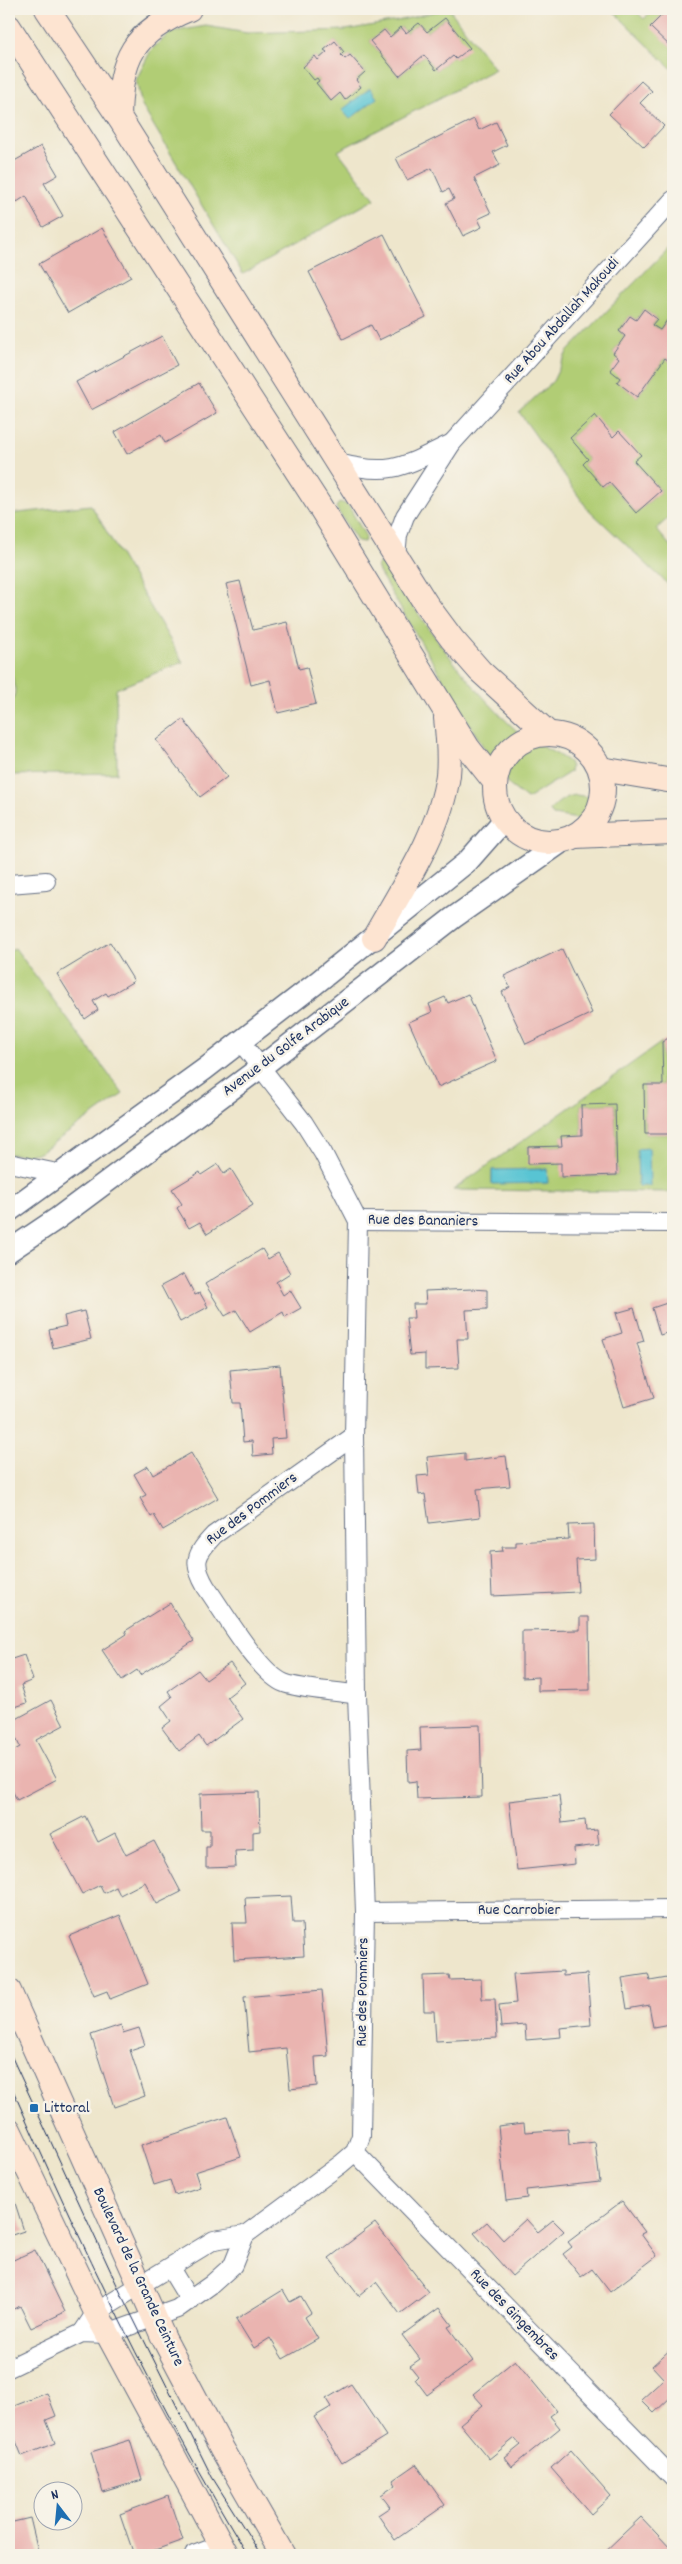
<svg xmlns="http://www.w3.org/2000/svg" width="682" height="2564" font-family="Dekko,sans-serif">
<style>
.green{fill:#b1cd74;stroke:#667e69;fill-rule:evenodd}
.water{fill:#58c4d3;stroke:#3a7a98}
.building{fill:#eab4b0}
.lines{fill:none;stroke-linecap:round;stroke-linejoin:round}
.minor-casing{stroke:#656f84;stroke-width:20}
.tertiary-casing{stroke:#656f84;stroke-width:24}
.secondary-casing{stroke:#656f84;stroke-width:26}
.minor{stroke:#fff;stroke-width:18}
.tertiary{stroke:#fff;stroke-width:21}
.secondary{stroke:#fde4d1;stroke-width:24}
.tram{stroke:#1b2f5e;stroke-width:1}
.poi-dot{fill:#1f6fb2;stroke:#f7f3e8;stroke-width:2}
.labels{text-anchor:middle;dominant-baseline:central;stroke-width:5;stroke-linejoin:round;paint-order:stroke}
.street-label{font-size:16px;fill:#1b2f5e;stroke:#f7f3e8}
.poi-label{font-size:16px;fill:#1b2f5e;stroke:#f7f3e8;text-anchor:start}
</style>
<rect width="100%" height="100%" fill="#f7f3e8"/>
<filter id="ink" filterUnits="userSpaceOnUse"><feTurbulence type="fractalNoise" baseFrequency=".02" numOctaves="2"/><feDisplacementMap in="SourceGraphic" scale="10" xChannelSelector="R" yChannelSelector="G"/><feConvolveMatrix kernelMatrix="1 2 1 2 8 2 1 2 1" color-interpolation-filters="sRGB"/></filter>
<filter id="wash" filterUnits="userSpaceOnUse"><feTurbulence type="fractalNoise" baseFrequency=".0096" numOctaves="4" result="noise"/><feDisplacementMap in="SourceGraphic" scale="20" xChannelSelector="R" yChannelSelector="G"/><feGaussianBlur stdDeviation="1.12" result="paint"/><feColorMatrix in="noise" values="0 0 0 0 0 0 0 0 0 0 0 0 0 0 0 0 0 1.4 0 .05"/><feComposite in="paint" operator="in"/></filter>
<g filter="url(#wash)">
<rect width="100%" height="100%" fill="#eee6cc"/>
<g class="green">
<path d="M446,9H449L495,69L338,151L375,199L243,274L142,106L136,80L151,50L171,32L206,26L247,33L346,30L397,21ZM445,18L469,48L456,59L453,56L436,70L424,55L399,76L370,41L384,30L390,37L401,27L406,33L419,23L427,32ZM335,41L344,52L341,55L345,59L350,55L365,72L356,80L361,87L345,100L340,93L330,101L316,84L319,81L317,78L314,79L303,66L315,56L318,60Z"/>
<polygon points="611,9 634,9 644,19 653,9 668,9 651,27 673,49 673,70"/>
<path d="M673,243V318L670,316L660,330L652,325L657,319L644,309L636,320L630,316L619,331L625,336L613,353L619,358L620,378L618,382L637,397L665,358L673,364V514L656,529L673,549V589L587,508L519,412L553,381L567,352ZM595,416L613,437L619,432L634,461L661,491L636,513L609,482L603,487L583,464L588,459L570,438Z"/>
<polygon points="340,502 348,505 366,537 364,542 357,541 338,511 336,507"/>
<path d="M91,505L183,662L116,689L117,773L9,775V707C17,696 17,683 9,672V514Z"/>
<path d="M379,563L384,564C424,622 464,683 517,731C532,744 553,750 569,762L571,767L570,772L527,799L509,785L490,758L379,572L377,566Z"/>
<path d="M576,795L590,797C593,808 586,812 578,819L553,815L550,811C556,803 566,796 576,795Z"/>
<polygon points="15,948 123,1094 39,1153 24,1155 9,1154 9,952"/>
<path d="M662,1042L663,1085H644L645,1134H673V1192L453,1190ZM615,1104L617,1175L562,1177L561,1163L529,1164L528,1147L562,1146V1136L582,1135L581,1105ZM547,1169V1183H492V1170Z"/>
</g>
<g class="water">
<polygon points="370,88 377,98 350,119 342,110"/>
<polygon points="649,1148 650,1186 638,1186 637,1149"/>
<polygon points="547,1169 548,1183 492,1184 492,1170"/>
</g>
<g id="blocks">
<g class="building">
<polygon points="668,9 673,9 673,49 650,27"/>
<polygon points="445,18 470,48 456,59 453,56 436,70 424,55 399,76 370,41 384,30 390,37 401,27 406,33 419,23 427,32"/>
<polygon points="335,41 344,52 341,55 345,59 350,55 365,72 356,80 361,87 345,100 340,93 331,101 316,83 319,81 317,78 314,80 303,67 315,56 318,60 327,52 324,50"/>
<polygon points="641,81 652,91 640,103 664,126 644,147 609,114"/>
<polygon points="474,119 479,130 496,122 507,145 493,152 500,165 474,178 491,213 478,219 482,227 463,236 446,203 454,199 449,189 443,192 432,168 407,180 396,158"/>
<polygon points="41,146 58,175 44,183 63,216 43,227 26,196 17,202 12,193 9,195 9,164"/>
<polygon points="102,228 131,277 68,313 39,264"/>
<polygon points="384,234 426,317 379,340 371,325 343,339 309,272"/>
<polygon points="644,309 657,319 652,325 660,330 670,316 673,318 673,364 665,358 637,397 617,382 620,378 610,370 619,358 613,353 625,336 619,331 630,316 636,320"/>
<polygon points="162,336 177,365 91,410 76,382"/>
<polygon points="199,383 217,413 165,443 161,435 127,454 115,432"/>
<polygon points="595,415 613,437 619,431 641,455 634,461 661,491 636,513 609,482 603,487 583,464 588,459 570,438"/>
<polygon points="240,581 253,630 287,622 299,669 307,667 316,704 278,713 270,680 251,685 226,584"/>
<polygon points="183,719 227,777 200,797 156,740"/>
<polygon points="110,942 134,981 108,996 106,993 93,1001 98,1010 85,1019 57,974"/>
<polygon points="562,949 592,1013 526,1044 502,992 510,987 504,976"/>
<polygon points="468,994 497,1061 438,1087 409,1022 432,1012 429,1004 445,997 448,1003"/>
<polygon points="673,1035 673,1134 645,1134 644,1085 663,1085 662,1042"/>
<polygon points="615,1104 617,1175 561,1177 561,1163 528,1164 528,1147 562,1146 561,1136 582,1135 581,1105"/>
<polygon points="218,1164 224,1174 231,1169 253,1205 207,1234 200,1222 189,1228 177,1208 182,1204 172,1189 200,1172 201,1175"/>
<polygon points="262,1249 268,1259 278,1253 290,1273 276,1282 283,1295 290,1290 301,1308 285,1317 283,1312 250,1332 236,1310 225,1316 205,1284"/>
<polygon points="184,1274 195,1295 200,1293 208,1307 180,1322 161,1286"/>
<polygon points="472,1289 487,1290 487,1309 466,1310 468,1339 457,1339 459,1368 425,1369 425,1354 410,1355 406,1318 414,1318 413,1304 426,1304 425,1291"/>
<polygon points="673,1301 673,1331 660,1335 652,1308"/>
<polygon points="634,1308 644,1341 637,1343 654,1398 624,1407 603,1339 622,1333 616,1313"/>
<polygon points="84,1311 91,1339 53,1348 49,1330 66,1326 64,1316"/>
<polygon points="280,1365 286,1438 271,1439 272,1454 253,1456 252,1441 243,1442 240,1403 233,1403 230,1370"/>
<polygon points="191,1453 218,1498 163,1530 154,1515 151,1517 140,1498 146,1495 134,1474 148,1466 153,1475"/>
<polygon points="465,1453 465,1461 506,1456 510,1486 477,1489 480,1517 429,1523 425,1494 419,1495 417,1476 429,1475 427,1457"/>
<polygon points="594,1524 595,1559 576,1560 578,1592 492,1596 490,1552 503,1551 502,1547 516,1547 516,1542 569,1539 568,1525"/>
<polygon points="170,1603 194,1641 140,1675 137,1670 122,1680 102,1650 127,1634 125,1631"/>
<polygon points="580,1617 589,1617 590,1690 538,1691 538,1677 522,1678 522,1631 580,1630"/>
<polygon points="24,1655 33,1680 21,1685 27,1703 9,1709 9,1660"/>
<polygon points="230,1663 245,1683 227,1697 243,1719 206,1746 199,1736 179,1751 162,1728 171,1721 161,1706 172,1697 168,1691 198,1670 206,1680"/>
<polygon points="51,1700 64,1725 36,1740 57,1779 17,1800 12,1790 9,1791 9,1753 20,1747 9,1723"/>
<polygon points="480,1725 482,1797 417,1799 416,1781 408,1782 407,1751 421,1750 420,1727"/>
<polygon points="259,1792 260,1831 253,1832 253,1850 235,1851 236,1867 206,1868 206,1847 210,1847 210,1830 201,1830 200,1794"/>
<polygon points="559,1795 562,1823 585,1820 586,1831 597,1830 599,1845 574,1848 575,1864 517,1870 509,1801"/>
<polygon points="85,1816 98,1842 115,1833 126,1855 154,1841 181,1892 157,1904 145,1882 120,1895 116,1887 104,1893 100,1885 82,1894 50,1834"/>
<polygon points="291,1896 293,1923 302,1923 304,1956 234,1960 232,1923 247,1923 245,1898"/>
<polygon points="120,1915 148,1984 110,1999 107,1991 94,1996 69,1936"/>
<polygon points="563,1971 563,1976 587,1974 591,2025 560,2028 561,2037 526,2040 525,2025 501,2027 499,2005 516,2003 513,1974"/>
<polygon points="648,1974 650,1981 673,1977 673,2036 670,2024 653,2027 649,2005 627,2009 622,1978"/>
<polygon points="449,1975 450,1980 481,1979 482,1999 495,1999 497,2038 436,2041 434,2011 424,2011 423,1976"/>
<polygon points="322,1990 328,2056 315,2057 317,2086 290,2089 286,2048 249,2052 244,1997"/>
<polygon points="121,2025 123,2033 139,2028 145,2045 130,2050 145,2096 114,2107 91,2035"/>
<polygon points="227,2117 241,2157 195,2172 200,2187 175,2195 170,2180 154,2185 141,2145"/>
<polygon points="524,2123 525,2132 568,2129 569,2145 595,2142 600,2182 526,2190 527,2198 506,2201 498,2126"/>
<polygon points="14,2200 24,2231 9,2236 9,2202"/>
<polygon points="622,2201 645,2232 641,2234 657,2256 610,2292 592,2269 581,2277 563,2254 572,2247 568,2242"/>
<polygon points="526,2219 538,2232 553,2220 564,2231 512,2276 474,2233 487,2222 503,2240"/>
<polygon points="375,2223 429,2292 400,2314 376,2282 359,2296 329,2258"/>
<polygon points="35,2250 65,2312 31,2328 20,2306 9,2311 9,2292 14,2290 9,2279 9,2262"/>
<polygon points="283,2290 290,2302 301,2296 311,2313 305,2317 318,2339 283,2359 270,2338 254,2348 236,2319"/>
<polygon points="439,2308 452,2325 448,2327 473,2361 427,2395 415,2379 418,2376 410,2366 420,2359 402,2335"/>
<polygon points="673,2347 673,2395 654,2413 641,2400 664,2379 652,2366"/>
<polygon points="515,2360 557,2411 550,2416 560,2428 512,2467 505,2458 521,2445 515,2438 489,2459 460,2424 483,2405 473,2394"/>
<polygon points="351,2384 386,2436 342,2463 314,2417 331,2407 326,2399"/>
<polygon points="47,2393 56,2416 46,2420 55,2443 22,2456 9,2424 9,2408"/>
<polygon points="130,2440 142,2480 103,2492 91,2452"/>
<polygon points="571,2450 611,2496 591,2514 551,2468"/>
<polygon points="416,2464 445,2505 395,2540 378,2515 390,2507 381,2495 396,2485 393,2480"/>
<polygon points="168,2496 183,2540 141,2555 134,2555 120,2514"/>
<polygon points="641,2517 673,2551 673,2555 601,2555"/>
<polygon points="30,2518 39,2555 9,2555 9,2523"/>
</g>
</g>
</g>
<g filter="url(#ink)">
<use href="#blocks" fill-opacity="0" stroke="#656f84" stroke-width="1"/>
<g class="lines">
<g class="minor-casing">
<g id="minor">
<path d="M338,463C392,477 404,466 452,443"/>
<polyline points="396,556 398,535 405,516 452,443 673,200"/>
<polyline points="9,884 46,881"/>
<polyline points="9,1163 62,1174"/>
<polyline points="358,1221 673,1223"/>
<path d="M354,1436L214,1535C195,1555 192,1563 206,1587C223,1611 259,1673 284,1683C302,1690 338,1691 357,1695"/>
<polyline points="365,1912 673,1909"/>
<polyline points="355,2152 673,2478"/>
<polyline points="170,2268 190,2301"/>
<polyline points="82,2333 96,2312 214,2240 245,2235 341,2164 355,2152 361,2136 365,1912 357,1695 354,1436 358,1221 323,1153 304,1123 241,1042"/>
<polyline points="9,2368 82,2333 107,2334 177,2309 212,2284 233,2265 245,2235"/>
<polyline points="194,2555 221,2545"/>
</g>
</g>
<g class="tertiary-casing">
<g id="tertiary">
<polyline points="9,1211 205,1069 315,984 468,861 504,820"/>
<polyline points="9,1251 58,1218 261,1067 453,918 563,841"/>
</g>
</g>
<g class="secondary-casing">
<g id="secondary">
<polyline points="47,9 119,117 426,604 452,639 480,671 549,734"/>
<polyline points="9,27 319,505 468,748 495,782"/>
<path d="M119,117C120,58 133,32 189,9"/>
<circle cx="549" cy="788" r="54"/>
<polyline points="601,769 673,781"/>
<polyline points="575,836 673,832"/>
<path d="M374,938C402,888 440,833 448,775C450,756 448,736 446,718"/>
<polyline points="9,1991 164,2339 221,2447 283,2555"/>
<polyline points="9,2130 96,2312 227,2555"/>
</g>
</g>
<use href="#minor" class="minor"/>
<use href="#tertiary" class="tertiary"/>
<use href="#secondary" class="secondary"/>
<g class="tram">
<polyline points="9,2051 123,2298 212,2477 261,2555"/>
<path d="M9,2081C80,2243 156,2404 248,2555"/>
</g>
</g>
</g>
<rect class="poi-dot" x="29" y="2103" width="10" height="10" rx="2.5"/>
<g class="labels">
<g class="street-label">
<text transform="translate(562 321) rotate(-48)">Rue Abou Abdallah Makoudi</text>
<text transform="translate(286 1047) rotate(-37)">Avenue du Golfe Arabique</text>
<text transform="translate(423 1221) rotate(1)">Rue des Bananiers</text>
<text transform="translate(252 1509) rotate(-37)">Rue des Pommiers</text>
<text x="519" y="1910">Rue Carrobier</text>
<text transform="translate(363 1992) rotate(-89)">Rue des Pommiers</text>
<text transform="translate(138 2277) rotate(65)">Boulevard de la Grande Ceinture</text>
<text transform="translate(514 2315) rotate(46)">Rue des Gingembres</text>
</g>
<g class="poi-label">
<text x="44" y="2108">Littoral</text>
</g>
</g>
<rect width="682" height="2564" fill="none" stroke="#f7f3e8" stroke-width="30"/>
<g transform="translate(58 2506) rotate(344)"><circle r="24" fill="#f7f3e8" stroke="#9fa5b1"/>
<path d="M0-4L9 19L0 12L-9 19Z" fill="#1f6fb2"/>
<text y="-8" font-size="14" font-weight="bold" text-anchor="middle" fill="#1b2f5e">N</text>
</g>
</svg>
